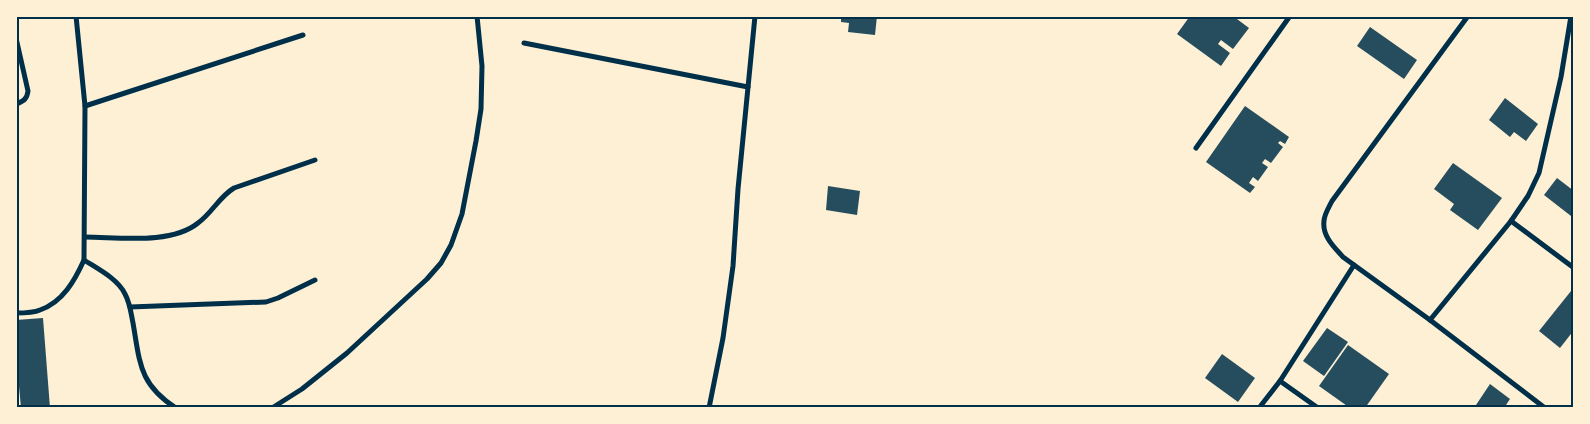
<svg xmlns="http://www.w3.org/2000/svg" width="1590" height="424" font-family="Jost,sans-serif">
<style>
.building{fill:#264d5e}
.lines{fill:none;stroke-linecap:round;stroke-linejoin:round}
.minor{stroke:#003049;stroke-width:5}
.neatline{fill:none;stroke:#003049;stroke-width:2}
</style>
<rect width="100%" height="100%" fill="#fdf0d5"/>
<g class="building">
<polygon points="841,16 877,16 875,35 848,32 849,23 841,22"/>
<polygon points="1190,16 1233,16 1249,28 1233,49 1221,40 1218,44 1230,53 1221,66 1177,34"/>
<polygon points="1370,27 1417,60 1404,79 1357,46"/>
<polygon points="1505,98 1538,124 1526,141 1514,132 1510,137 1489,120"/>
<polygon points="1245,106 1289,137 1285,144 1280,141 1278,143 1283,147 1271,163 1265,159 1262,163 1268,167 1258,181 1253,177 1249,183 1255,187 1250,193 1206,162"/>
<polygon points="1453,163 1502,198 1478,230 1450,210 1454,204 1434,189"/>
<polygon points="1557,178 1574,191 1574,213 1571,216 1544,195"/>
<polygon points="828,186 860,191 857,215 826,210"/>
<polygon points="1571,291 1574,293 1574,330 1560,348 1539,331"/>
<polygon points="43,318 50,408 21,408 16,353 16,320"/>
<polygon points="1327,328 1348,342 1324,376 1303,361"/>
<polygon points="1348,345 1389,374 1365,408 1350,408 1319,386"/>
<polygon points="1222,354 1255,378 1238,402 1205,378"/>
<polygon points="1490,384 1510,399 1504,408 1474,408"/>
</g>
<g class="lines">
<g class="minor">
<path d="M1468,16L1332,201C1329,207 1324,215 1324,221C1322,236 1334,247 1343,257L1430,320L1545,408"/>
<path d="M16,38L28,91C27,99 24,101 16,104"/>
<polyline points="524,43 748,87"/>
<polyline points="85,106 303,35"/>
<polyline points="1196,148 1290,16"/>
<polyline points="1511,221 1574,268"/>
<path d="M85,237C118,237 171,245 198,223C212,213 219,197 234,188L315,160"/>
<path d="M84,260C98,269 118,279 125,294C130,303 131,313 133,323C140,363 139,384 176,408"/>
<polyline points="130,307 266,302 278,298 315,280"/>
<path d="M16,313C24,313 33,313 40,310C63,302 75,280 84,260L85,106L76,16"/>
<polyline points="1430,320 1511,221 1528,196 1539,173 1561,77 1571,16"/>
<polyline points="1280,381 1318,408"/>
<polyline points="272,408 302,389 347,353 427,279 441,263 451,245 462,214 476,141 481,109 482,66 477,16"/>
<polyline points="709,408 723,338 733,266 738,189 755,16"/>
<polyline points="1259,408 1280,381 1354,265"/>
</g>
</g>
<rect width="1590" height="424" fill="none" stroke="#fdf0d5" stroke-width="35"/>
<rect x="18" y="18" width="1554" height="388" class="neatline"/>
</svg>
